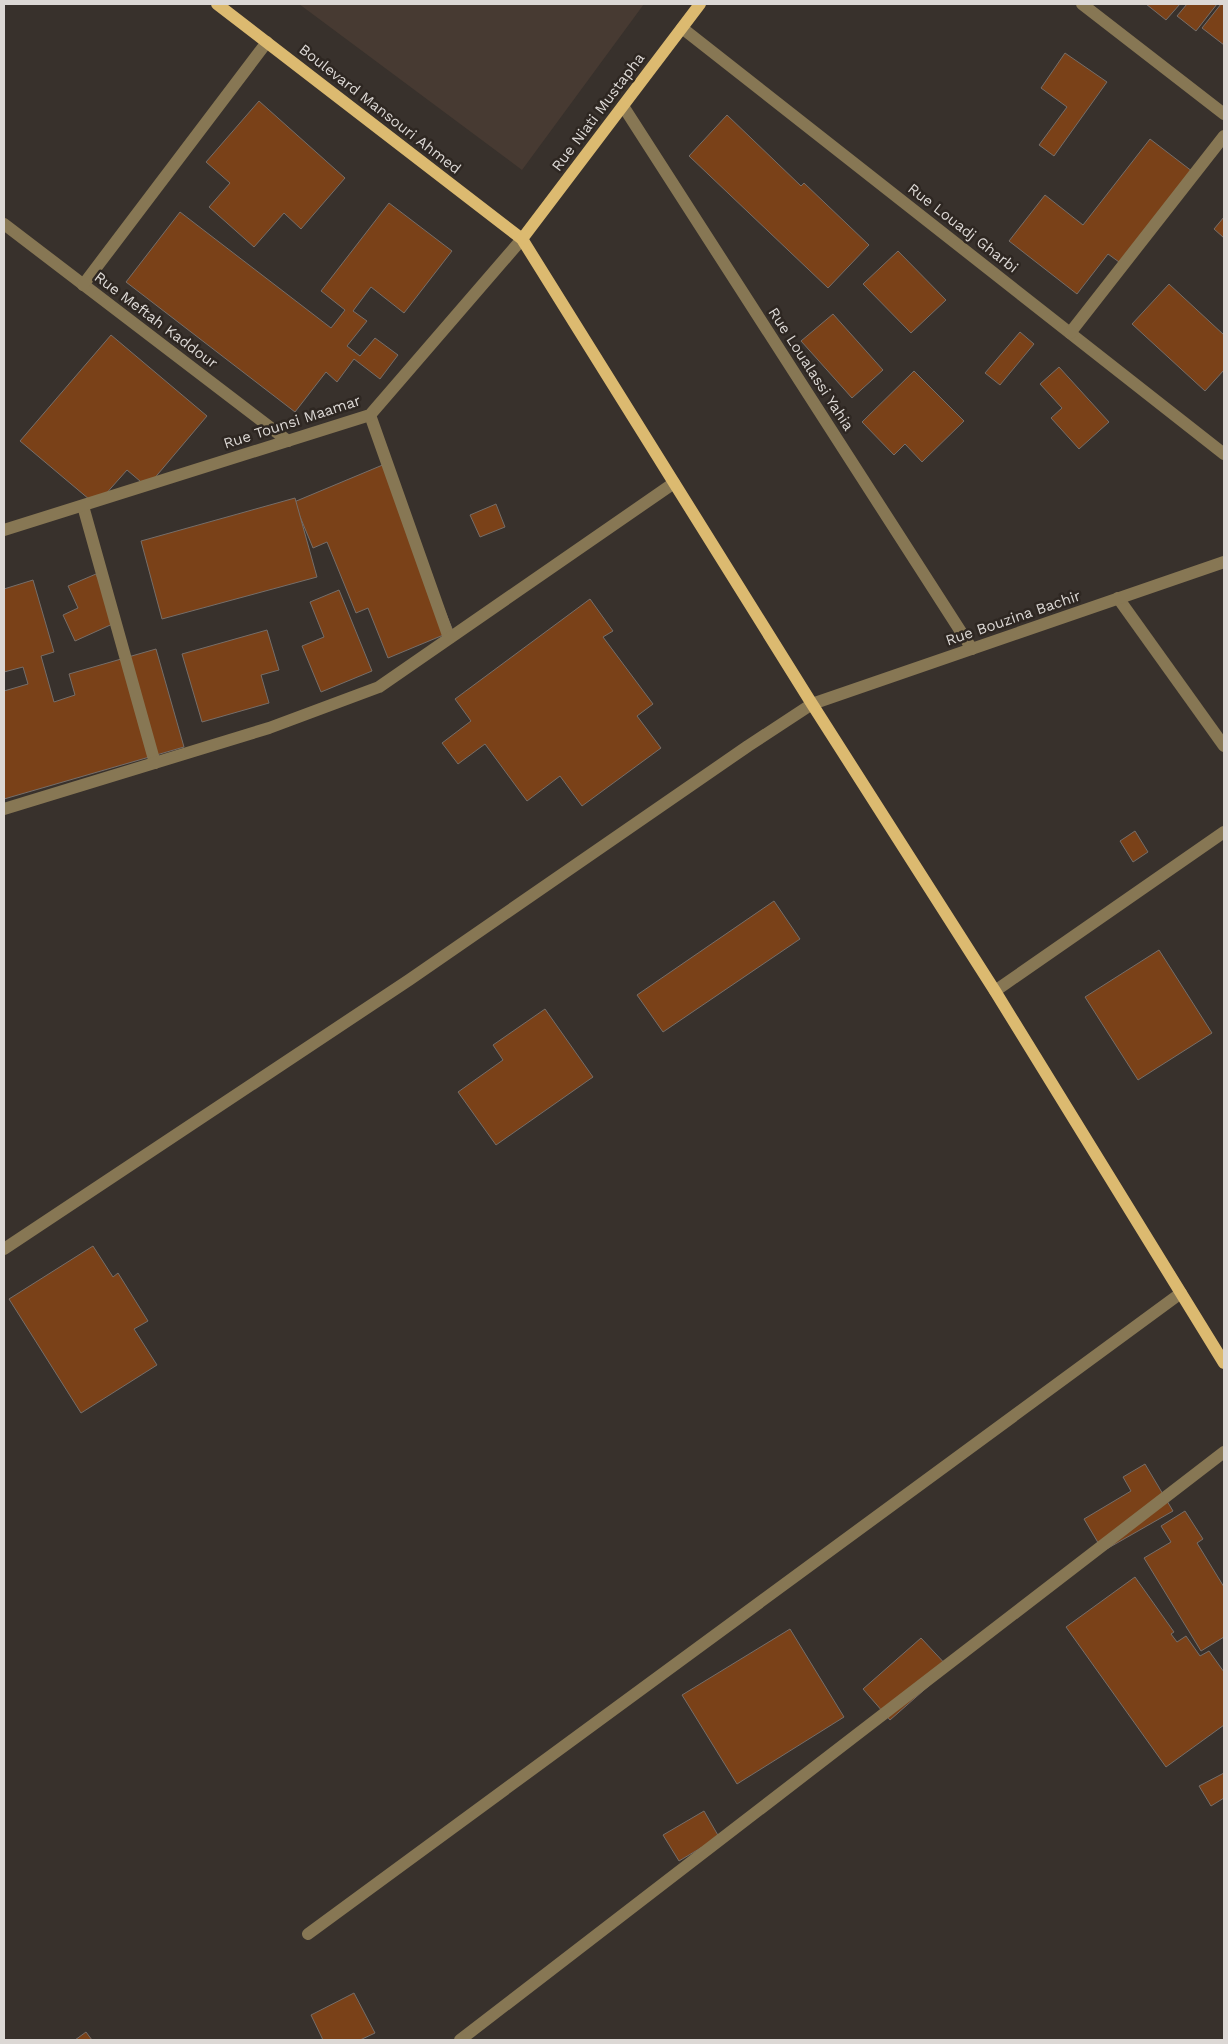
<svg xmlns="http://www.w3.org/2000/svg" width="1228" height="2044" font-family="'Work Sans',sans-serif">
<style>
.built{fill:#473a32}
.building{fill:#7a4118;stroke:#766e69}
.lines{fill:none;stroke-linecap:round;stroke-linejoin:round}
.minor{stroke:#877754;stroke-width:12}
.major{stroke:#dcba70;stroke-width:12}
.labels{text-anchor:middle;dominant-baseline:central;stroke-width:5;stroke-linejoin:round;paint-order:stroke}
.street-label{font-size:15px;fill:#dcd8d5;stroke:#2e2722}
</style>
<rect width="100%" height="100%" fill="#38312c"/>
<polygon class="built" points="299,4 644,4 522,170"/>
<g class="building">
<polygon points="1146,4 1180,4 1166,20"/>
<polygon points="1187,4 1217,4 1196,31 1177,16"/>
<polygon points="1221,4 1224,4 1224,45 1202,28"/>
<polygon points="1065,53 1107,82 1054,156 1039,145 1067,107 1041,88"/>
<polygon points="259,101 345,178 301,229 284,213 254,247 209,207 230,183 206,162"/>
<polygon points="727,115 801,186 804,183 869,245 828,288 689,156"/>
<polygon points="1150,139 1197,175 1119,262 1108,254 1077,294 1009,241 1045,195 1083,225"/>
<polygon points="389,203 452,251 404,313 371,287 353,311 367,321 347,346 360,356 375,338 398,355 380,379 354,359 337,382 326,372 295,412 126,282 180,212 331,328 345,310 321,291"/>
<polygon points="1224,217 1224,238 1214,229"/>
<polygon points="898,251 946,300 911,333 863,284"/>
<polygon points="1169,284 1224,335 1224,370 1205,391 1132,324"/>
<polygon points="833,314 883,370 852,398 801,341"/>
<polygon points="1020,332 1034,344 1000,385 985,373"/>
<polygon points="111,335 207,416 147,487 127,470 96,505 20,441"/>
<polygon points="1059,367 1109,422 1079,449 1051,418 1062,408 1040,384"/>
<polygon points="914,371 964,421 922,462 905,444 894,455 862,422"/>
<polygon points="385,464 453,631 388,658 368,608 356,613 327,542 313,548 294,502"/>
<polygon points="295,498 317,577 162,619 141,541"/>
<polygon points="496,504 505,527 480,537 470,515"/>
<polygon points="96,574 117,622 75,641 63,615 78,608 68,586"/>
<polygon points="33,580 54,652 41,656 54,702 75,695 69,674 156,649 184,747 4,799 4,691 28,684 23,667 4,672 4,589"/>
<polygon points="339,590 372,671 321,692 302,646 324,637 310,602"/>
<polygon points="590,599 613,631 603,637 653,704 637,716 661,748 582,806 560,776 527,801 485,744 458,764 442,743 471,721 455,699"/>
<polygon points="267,630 279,670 261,675 269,703 202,722 182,654"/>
<polygon points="1135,831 1148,852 1133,862 1120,841"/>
<polygon points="774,901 800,939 663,1032 637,995"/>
<polygon points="1159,950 1212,1033 1138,1080 1085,997"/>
<polygon points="545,1009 593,1077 496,1145 458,1092 503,1060 493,1045"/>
<polygon points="93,1246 113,1277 118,1273 148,1321 134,1329 157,1365 81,1413 9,1299"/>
<polygon points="1145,1464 1173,1511 1103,1551 1084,1519 1131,1491 1123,1477"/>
<polygon points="1185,1511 1203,1539 1197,1543 1224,1587 1224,1637 1201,1651 1144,1558 1171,1542 1161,1526"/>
<polygon points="1135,1577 1174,1632 1171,1634 1177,1642 1186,1636 1200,1656 1209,1651 1224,1672 1224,1725 1166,1767 1066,1627"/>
<polygon points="790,1629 844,1717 737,1784 682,1695"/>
<polygon points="921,1638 949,1668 890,1720 863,1689"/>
<polygon points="1224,1773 1224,1798 1211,1806 1199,1786"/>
<polygon points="704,1811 719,1837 679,1861 663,1835"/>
<polygon points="354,1993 375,2033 360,2040 323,2040 311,2015"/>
<polygon points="86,2032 92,2040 75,2040"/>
</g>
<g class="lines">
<g class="minor">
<polyline points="1082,4 1224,114"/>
<polyline points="682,28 1224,454"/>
<polyline points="623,106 972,649"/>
<polyline points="4,224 288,441"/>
<polyline points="83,285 267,42"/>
<polyline points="1070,333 1224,136"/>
<polyline points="370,415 449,638"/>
<polyline points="83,506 155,763"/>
<polyline points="4,530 370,415 522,239"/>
<polyline points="1118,598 1224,746"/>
<polyline points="4,809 269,728 379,687 674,483"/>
<polyline points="995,991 1224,832"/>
<polyline points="4,1249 409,980 748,746 812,704 1224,562"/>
<polyline points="308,1934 1181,1293"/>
<polyline points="460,2040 1224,1452"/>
</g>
<g class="major">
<polyline points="217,4 522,239 812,704 995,991 1224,1363"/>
<polyline points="522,239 700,4"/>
</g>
</g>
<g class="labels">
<g class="street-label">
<text transform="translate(380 109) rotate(38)">Boulevard Mansouri Ahmed</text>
<text transform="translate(598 112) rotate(-53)">Rue Niati Mustapha</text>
<text transform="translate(963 228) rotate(38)">Rue Louadj Gharbi</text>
<text transform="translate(156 320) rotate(37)">Rue Meftah Kaddour</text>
<text transform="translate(811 369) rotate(57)">Rue Loualassi Yahia</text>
<text transform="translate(292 422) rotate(-18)">Rue Tounsi Maamar</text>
<text transform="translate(1013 618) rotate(-19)">Rue Bouzina Bachir</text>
</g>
</g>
<rect width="1228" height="2044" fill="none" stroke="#dcd8d5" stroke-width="10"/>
</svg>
